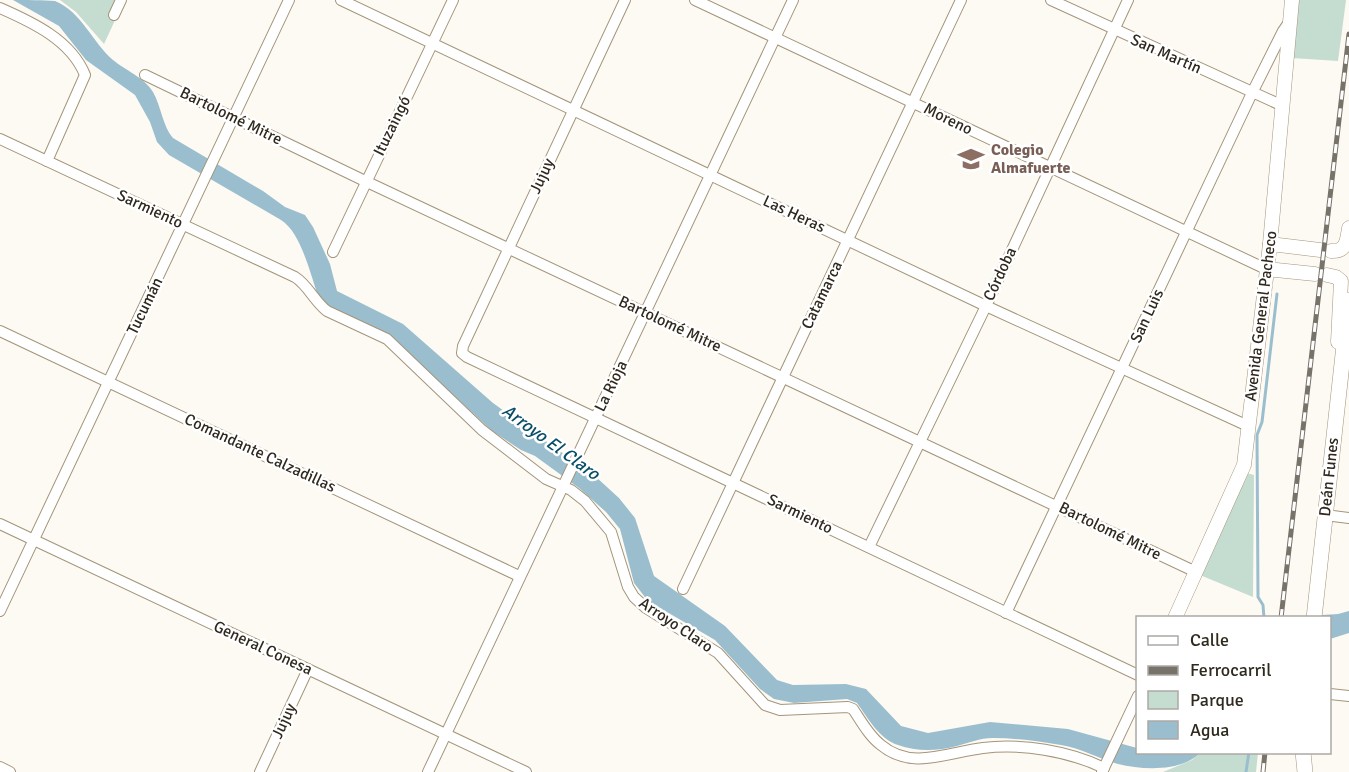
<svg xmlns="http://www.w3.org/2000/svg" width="1349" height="772" font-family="Signika,sans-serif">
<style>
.green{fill:#c5dcd0}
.water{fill:#9bbecf}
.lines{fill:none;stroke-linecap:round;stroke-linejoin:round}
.stream{stroke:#9bbecf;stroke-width:3}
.minor-casing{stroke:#a4957a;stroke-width:12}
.tertiary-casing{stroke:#a4957a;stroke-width:15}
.secondary-casing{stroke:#a4957a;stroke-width:16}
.minor{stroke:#fff;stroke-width:10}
.tertiary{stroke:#fff;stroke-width:14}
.secondary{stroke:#fff;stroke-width:15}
.rail-casing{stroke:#78736a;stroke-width:5}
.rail{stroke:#fff;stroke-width:3;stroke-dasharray:9;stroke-linecap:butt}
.labels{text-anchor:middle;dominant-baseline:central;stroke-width:5;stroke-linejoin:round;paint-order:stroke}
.street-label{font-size:16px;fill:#2f291e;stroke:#fff}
.education-label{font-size:16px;font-weight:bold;fill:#785e54;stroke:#fff;text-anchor:start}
.water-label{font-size:18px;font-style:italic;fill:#074e67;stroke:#fff}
</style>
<rect width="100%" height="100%" fill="#fdfaf4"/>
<g class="green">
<polygon points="60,0 118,0 123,3 104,44 76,12"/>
<polygon points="1297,0 1346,0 1338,61 1292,58"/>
<polygon points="1246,473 1254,475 1253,597 1200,575"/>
<polygon points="1200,753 1258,753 1256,772 1163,772 1192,760"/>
</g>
<g class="water">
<path d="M13,0C23,0 46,0 55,1C82,12 92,42 113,60C125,70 145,78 153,92C161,106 163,127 173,138L263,191L285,207L305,215L313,227L330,264L337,291L403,324L493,403L596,477L619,498L635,518L654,576L725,626L777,680L793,685L846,684L866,689L901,726L928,733L990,722L1068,729L1137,748L1138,752L1200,753C1181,772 1143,770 1118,764C1099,759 1081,748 1061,745C1039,741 1015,738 993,738C980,738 968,743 957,746C938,751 917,752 898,745C879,739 868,718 857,703L847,699L794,703L774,699L760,689L715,640L648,601L634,583L620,529L606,512L579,488L535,456L521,450L492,431L388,334L326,305L320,301C311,278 302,233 281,220L169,155L157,142L150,122L135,95L86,60L59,26Z"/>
<polygon points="1349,611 1349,633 1330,639 1330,618 1277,618 1338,614"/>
</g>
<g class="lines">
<g class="stream">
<polyline points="1264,618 1263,605 1258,597 1257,435 1262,422 1277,294"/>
<polyline points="1246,772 1249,752"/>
</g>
<g class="minor-casing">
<g id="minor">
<polyline points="341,0 986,306 1248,426"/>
<polyline points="625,0 463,346 462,353 467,357 1138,675"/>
<polyline points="695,0 1266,269"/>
<polyline points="1051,0 1283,106"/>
<path d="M0,8C32,22 71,40 85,75L47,161"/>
<polyline points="114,15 121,0"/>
<polyline points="145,75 365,181 1196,572"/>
<path d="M0,139L295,277C308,285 314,301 327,311L387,339L482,430L546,479L571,490L585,501L611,532L628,587L634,597L646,608L718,653L765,705L780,710L848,707L853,709C861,721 869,736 881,745C912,771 948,752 983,748C1021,743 1069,751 1104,768"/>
<polyline points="333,252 453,0"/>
<polyline points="0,331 519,576"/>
<polyline points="1325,515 1349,518"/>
<polyline points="0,524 526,772"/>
<polyline points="869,547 986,306 1128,0"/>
<polyline points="683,589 961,0"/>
<polyline points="0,611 289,0"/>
<polyline points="1006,613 1252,93 1283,31 1290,21"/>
<polyline points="1330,694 1349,696"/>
<polyline points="0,767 10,772"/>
<polyline points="260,772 308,669"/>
<polyline points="428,772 793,0"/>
<polyline points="1102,772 1138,696"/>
</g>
</g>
<g class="tertiary-casing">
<g id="tertiary">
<polyline points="1270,244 1320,250"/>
<path d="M1331,251C1347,252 1347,240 1349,228"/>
<polyline points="1266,269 1315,274"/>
<polyline points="1327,275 1336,277 1341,281 1338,342"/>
<polyline points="1175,618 1244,465 1270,244 1292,0"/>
</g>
</g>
<g class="secondary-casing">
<g id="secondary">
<polyline points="1314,618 1349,300"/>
<polyline points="1303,752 1305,772"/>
</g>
</g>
<use href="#minor" class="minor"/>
<use href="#tertiary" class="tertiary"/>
<use href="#secondary" class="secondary"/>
<g class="rail-casing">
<g id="rail">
<polyline points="1281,618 1349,34"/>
<polyline points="1263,772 1265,752"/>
</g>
</g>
<use href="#rail" class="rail"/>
</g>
<defs>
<g id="school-bare" transform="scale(2.07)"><path d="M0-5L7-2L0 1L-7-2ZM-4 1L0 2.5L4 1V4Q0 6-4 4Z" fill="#8d6e63" stroke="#fff" stroke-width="2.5" paint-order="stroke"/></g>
</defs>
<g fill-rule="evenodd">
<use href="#school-bare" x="971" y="159"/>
</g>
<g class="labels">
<g class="street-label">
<text transform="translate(1166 54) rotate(24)">San Martín</text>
<text transform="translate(231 116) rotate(26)">Bartolomé Mitre</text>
<text transform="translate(948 119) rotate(26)">Moreno</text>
<text transform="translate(392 126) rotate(-64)">Ituzaingó</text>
<text transform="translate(542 176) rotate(-65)">Jujuy</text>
<text transform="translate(150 209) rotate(25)">Sarmiento</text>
<text transform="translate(794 214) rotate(25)">Las Heras</text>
<text transform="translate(1000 274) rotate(-65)">Córdoba</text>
<text transform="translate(822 295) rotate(-64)">Catamarca</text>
<text transform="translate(145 306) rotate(-64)">Tucumán</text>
<text transform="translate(1147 316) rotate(-65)">San Luis</text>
<text transform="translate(1261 316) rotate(-83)">Avenida General Pacheco</text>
<text transform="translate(670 324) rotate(25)">Bartolomé Mitre</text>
<text transform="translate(611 386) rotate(-64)">La Rioja</text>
<text transform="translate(260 453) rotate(25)">Comandante Calzadillas</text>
<text transform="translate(1329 477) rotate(-84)">Deán Funes</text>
<text transform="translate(800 514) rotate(26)">Sarmiento</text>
<text transform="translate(1110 531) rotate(26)">Bartolomé Mitre</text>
<text transform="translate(676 625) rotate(34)">Arroyo Claro</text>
<text transform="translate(263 648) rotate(25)">General Conesa</text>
<text transform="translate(284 721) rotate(-65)">Jujuy</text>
</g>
<g class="education-label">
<text x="991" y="150">Colegio<tspan x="991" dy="18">Almafuerte</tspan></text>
</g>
<g class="water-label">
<text transform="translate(551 442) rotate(36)">Arroyo El Claro</text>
</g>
</g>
<rect x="1136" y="616" width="195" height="138" fill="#ffffff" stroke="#aca9a5" stroke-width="1.5"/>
<rect x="1148" y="636" width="30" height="9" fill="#ffffff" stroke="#aca9a5" stroke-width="1.5"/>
<text x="1190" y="646" font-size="18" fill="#2f291e">Calle</text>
<rect x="1148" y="666" width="30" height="9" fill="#78736a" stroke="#aca9a5" stroke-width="1.5"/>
<text x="1190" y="676" font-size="18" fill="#2f291e">Ferrocarril</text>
<rect x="1148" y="691" width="30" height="18" fill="#c5dcd0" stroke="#aca9a5" stroke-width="1.5"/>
<text x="1190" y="706" font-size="18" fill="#2f291e">Parque</text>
<rect x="1148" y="721" width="30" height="18" fill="#9bbecf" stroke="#aca9a5" stroke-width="1.5"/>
<text x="1190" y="736" font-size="18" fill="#2f291e">Agua</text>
</svg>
